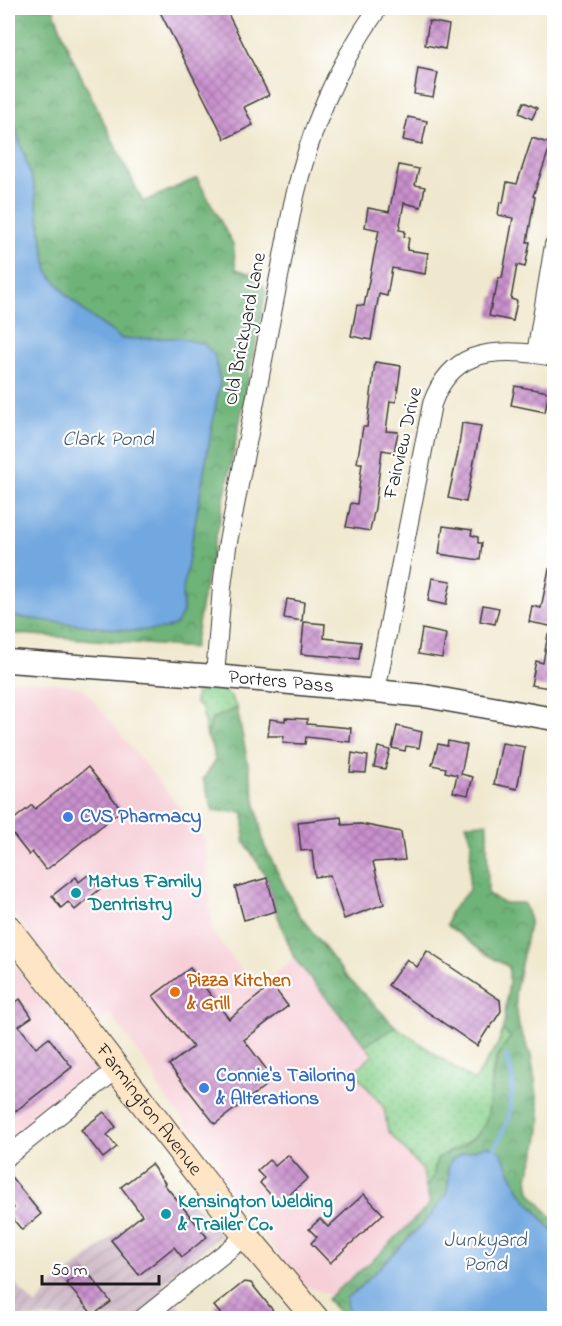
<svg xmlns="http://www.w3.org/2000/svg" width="562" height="1326" font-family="'Indie Flower',sans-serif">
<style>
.built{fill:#f6cfd7}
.industrial{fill:url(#industrial-furrows)}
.grass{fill:url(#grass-dots);stroke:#527654;stroke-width:1.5}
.forest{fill:url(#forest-crowns);stroke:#45684a;stroke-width:1.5}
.water{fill:#72a8e0;stroke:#47627e;stroke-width:1.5}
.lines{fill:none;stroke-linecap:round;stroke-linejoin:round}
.stream{stroke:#72a8e0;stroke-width:4.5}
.building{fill:url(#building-cross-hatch)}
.minor-casing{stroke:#3c3b37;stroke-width:20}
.tertiary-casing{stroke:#3c3b37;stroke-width:25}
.secondary-casing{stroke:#3c3b37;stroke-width:28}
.minor{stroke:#fff;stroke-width:18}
.tertiary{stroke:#fff;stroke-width:22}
.secondary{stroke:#fde5c5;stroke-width:26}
.shop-dot{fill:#3f7fe0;stroke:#fff;stroke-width:2}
.culture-dot{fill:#0f9aa8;stroke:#fff;stroke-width:2}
.food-dot{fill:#e8710a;stroke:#fff;stroke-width:2}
.labels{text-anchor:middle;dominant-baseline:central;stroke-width:4.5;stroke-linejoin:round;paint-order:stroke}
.street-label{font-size:20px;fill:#1c1c1c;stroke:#fff}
.shop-label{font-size:20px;font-weight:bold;fill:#366cbe;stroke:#fff;text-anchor:start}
.culture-label{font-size:20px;font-weight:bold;fill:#0d838f;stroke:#fff;text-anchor:start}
.food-label{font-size:20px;font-weight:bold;fill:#c56008;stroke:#fff;text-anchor:start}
.water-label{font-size:21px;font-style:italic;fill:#435b74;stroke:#fff}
</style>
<defs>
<pattern id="industrial-furrows" width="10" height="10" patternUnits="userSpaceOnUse" patternTransform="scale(1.5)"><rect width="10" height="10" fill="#d1bdc9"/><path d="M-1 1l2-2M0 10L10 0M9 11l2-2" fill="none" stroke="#b3a2ac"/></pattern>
<pattern id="grass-dots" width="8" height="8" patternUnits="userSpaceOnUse" patternTransform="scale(1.5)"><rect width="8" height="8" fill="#89d18d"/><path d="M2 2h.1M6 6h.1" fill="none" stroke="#76b379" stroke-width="1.8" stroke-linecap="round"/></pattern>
<pattern id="forest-crowns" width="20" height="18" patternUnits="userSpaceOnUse" patternTransform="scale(1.5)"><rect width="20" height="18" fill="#6eb378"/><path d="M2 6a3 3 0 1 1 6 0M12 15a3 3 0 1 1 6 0" fill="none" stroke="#5a9162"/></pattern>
<pattern id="building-cross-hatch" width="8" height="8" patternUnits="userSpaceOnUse" patternTransform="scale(1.5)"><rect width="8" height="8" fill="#c990cd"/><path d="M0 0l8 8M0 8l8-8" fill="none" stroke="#a275a6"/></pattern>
</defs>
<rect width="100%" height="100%" fill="#fff"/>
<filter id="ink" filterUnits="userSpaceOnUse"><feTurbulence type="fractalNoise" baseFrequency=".0167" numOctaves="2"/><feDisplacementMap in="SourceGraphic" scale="12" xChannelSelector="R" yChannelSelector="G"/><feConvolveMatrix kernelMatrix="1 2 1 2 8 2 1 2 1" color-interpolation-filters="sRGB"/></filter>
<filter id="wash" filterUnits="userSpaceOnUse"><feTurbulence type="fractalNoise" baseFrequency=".008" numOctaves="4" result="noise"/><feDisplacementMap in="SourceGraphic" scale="24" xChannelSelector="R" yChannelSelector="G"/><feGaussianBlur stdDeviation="1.35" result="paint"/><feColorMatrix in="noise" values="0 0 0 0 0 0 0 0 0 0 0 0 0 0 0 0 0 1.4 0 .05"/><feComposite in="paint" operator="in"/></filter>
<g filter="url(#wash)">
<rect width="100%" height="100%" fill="#f0e8ce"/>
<g class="built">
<polygon points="8,680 59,683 83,688 205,839 212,932 256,988 294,958 374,1055 354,1071 384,1108 388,1131 423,1172 430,1204 332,1296 300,1283 214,1169 223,1161 205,1148 158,1087 155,1076 112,1017 108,1014 100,1024 8,908"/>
<polygon points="8,956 98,1071 8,1139"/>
</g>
<polygon class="industrial" points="178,1184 221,1235 162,1284 188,1318 8,1318 8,1276 36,1306 53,1285"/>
<g class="grass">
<polygon points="196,689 220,689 230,695 237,708 212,719 207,737 202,709 195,703"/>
<path d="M396,1027L474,1081L497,1046L503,1030L511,1037C504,1045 497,1054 494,1064C489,1084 494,1116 480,1131C470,1144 452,1151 437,1158L433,1178L426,1187L423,1171L388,1131L384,1108L354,1071L373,1055L365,1045Z"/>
</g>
<g class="forest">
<polygon points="8,8 53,8 70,53 143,202 197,178 233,244 236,269 259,276 266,292 220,519 204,590 194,648 8,633 8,616 183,612 178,338 122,339 87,314 66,294 48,272 41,234 34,185 8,106"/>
<polygon points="237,708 264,845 298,913 346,976 396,1027 365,1045 294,958 276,911 267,878 244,841 244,812 213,811 203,779 215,762 213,748 207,737 212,719"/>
<path d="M487,823L488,894L503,903H524L530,920L515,994L519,1027L531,1055L541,1121L538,1143L528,1177L530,1192L554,1220V1233L521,1193L501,1153L448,1168L449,1181L446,1195L426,1221L357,1290L346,1298L355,1314L363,1318H343L327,1299L376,1257L430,1204L426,1187L433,1178L437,1158C452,1151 471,1143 481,1130C487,1122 488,1113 489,1103C493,1077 493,1057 511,1037L503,1030L509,982V967L484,953L447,925L450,912L469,890L471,839L466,824Z"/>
</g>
<g class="water">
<polygon points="8,106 34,185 41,234 48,272 66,294 87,314 122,339 178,338 202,343 214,354 220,382 182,596 183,612 177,624 165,629 133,631 8,616"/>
<polygon points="486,1146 495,1148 501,1153 521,1193 554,1233 554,1318 363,1318 347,1309 346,1298 357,1290 426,1221 446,1195 449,1181 448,1168 451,1160 461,1154"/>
</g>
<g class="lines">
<polyline class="stream" points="494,1154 495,1148 509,1118 513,1081 507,1056"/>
</g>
<g id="blocks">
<g class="building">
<polygon points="158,8 225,8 269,95 244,107 253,125 225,139"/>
<polygon points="429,21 449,25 445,49 425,45"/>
<polygon points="418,69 438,73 433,97 414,94"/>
<polygon points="524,102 537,108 532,119 519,113"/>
<polygon points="408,117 427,121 422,144 403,140"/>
<polygon points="532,138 551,144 533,196 535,197 527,242 530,242 525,267 517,265 511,299 517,301 513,321 489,316 493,296 495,296 498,278 502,278 513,218 498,215 500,202 503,203 507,182 517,184"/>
<polygon points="399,165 419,169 415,185 425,187 421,207 404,203 399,230 405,231 404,237 409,238 407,250 428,253 425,274 392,268 387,296 379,294 371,340 351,336 357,305 364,306 379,230 365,227 368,208 389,212"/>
<polygon points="375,362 401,366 396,402 390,401 386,431 398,432 394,452 382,450 375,508 370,531 346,527 351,503 357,504 362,463 357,463 363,427 367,427"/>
<polygon points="515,386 549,392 545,412 511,405"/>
<polygon points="462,423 481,426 466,502 448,498 458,453"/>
<polygon points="443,526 472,530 471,535 478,537 478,543 482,543 480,560 439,554"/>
<polygon points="549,569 555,569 555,627 529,622 532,606 541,608"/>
<polygon points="432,578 451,581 446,605 428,601"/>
<polygon points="287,599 304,602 302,621 284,618"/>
<polygon points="483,605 499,608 495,624 480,621"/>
<polygon points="304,622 325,624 324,638 361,642 359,659 301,654"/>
<polygon points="422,629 446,634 442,658 418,654"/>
<polygon points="548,634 555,634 555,676 551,675 549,688 531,685 536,661 543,663"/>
<polygon points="285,718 307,719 307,724 351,728 350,742 306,737 305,744 283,743 284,736 268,736 270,719 285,721"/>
<polygon points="397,726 422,732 419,748 406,746 405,751 392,748"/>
<polygon points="448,741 467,745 461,774 473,777 468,795 453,792 457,775 445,772 446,768 432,765 438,744 447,746"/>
<polygon points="502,743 525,747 517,789 494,784"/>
<polygon points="378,747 390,750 385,769 374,767"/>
<polygon points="352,753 368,756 366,773 350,772"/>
<polygon points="88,767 122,810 46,870 32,852 29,855 8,828 8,824 32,805 35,809"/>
<polygon points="341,817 342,825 361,824 401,832 405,860 373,862 384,904 344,919 330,875 315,877 312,850 301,851 298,822"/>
<polygon points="88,875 100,889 75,910 68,902 61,908 52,896 76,877 79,882"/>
<polygon points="267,878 276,911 244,920 235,887"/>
<polygon points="427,951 500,1000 501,1011 490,1028 489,1027 477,1046 388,985 407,959 417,967"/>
<polygon points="190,968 229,1019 272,985 288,1006 244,1040 274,1079 215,1124 169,1065 193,1047 153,996"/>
<polygon points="20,999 32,1017 19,1026 36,1048 49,1038 72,1067 8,1117 8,1008"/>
<polygon points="104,1112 116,1127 107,1135 117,1147 103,1158 81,1130"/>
<polygon points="288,1155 308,1178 279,1204 260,1183 264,1178 257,1171 269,1160 275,1166"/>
<polygon points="151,1164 165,1183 164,1184 207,1237 182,1257 174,1247 139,1275 111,1240 142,1215 121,1187"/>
<polygon points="8,1173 41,1214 22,1230 8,1213 14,1208 8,1199"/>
<polygon points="364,1194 383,1214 330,1263 311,1243 317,1237 309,1229 320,1219 328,1227"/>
<polygon points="85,1269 111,1302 93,1315 66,1283"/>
<polygon points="244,1282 251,1283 279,1318 224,1318 214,1306"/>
</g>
</g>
</g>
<g filter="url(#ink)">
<use href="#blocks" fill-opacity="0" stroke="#3c3b37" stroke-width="1.5"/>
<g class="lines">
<g class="minor-casing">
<g id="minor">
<polyline points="536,354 554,357"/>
<path d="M215,676L222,587L227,547L293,204C310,129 334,71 378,8"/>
<path d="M376,691L432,404C450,353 488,348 536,354L554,245"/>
<polyline points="8,1156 117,1069"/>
<polyline points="143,1318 246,1236"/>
</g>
</g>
<g class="tertiary-casing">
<g id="tertiary">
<path id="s1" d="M8,661L215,676L376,691L425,696L554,719"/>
</g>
</g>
<g class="secondary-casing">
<g id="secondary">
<path id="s2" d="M8,928L246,1236L315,1318"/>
</g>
</g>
<use href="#minor" class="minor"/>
<use href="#tertiary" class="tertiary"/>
<use href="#secondary" class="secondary"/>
</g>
</g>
<g class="shop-dot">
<circle cx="68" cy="817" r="6"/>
<circle cx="204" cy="1088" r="6"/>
</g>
<g class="culture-dot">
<circle cx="76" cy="893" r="6"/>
<circle cx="166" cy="1214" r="6"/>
</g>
<circle class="food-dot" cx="175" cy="992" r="6"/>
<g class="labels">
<g class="street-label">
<text transform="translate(246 329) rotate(-79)">Old Brickyard Lane</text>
<text transform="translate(404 443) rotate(-77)">Fairview Drive</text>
<text stroke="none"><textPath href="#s1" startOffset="274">Porters Pass</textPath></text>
<text stroke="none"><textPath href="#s2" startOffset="230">Farmington Avenue</textPath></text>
</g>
<g class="shop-label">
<text x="80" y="817">CVS Pharmacy</text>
<text x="216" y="1076">Connie's Tailoring<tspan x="216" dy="23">&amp; Alterations</tspan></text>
</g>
<g class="culture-label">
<text x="88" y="882">Matus Family<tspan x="88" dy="23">Dentristry</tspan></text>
<text x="178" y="1202">Kensington Welding<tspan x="178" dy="23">&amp; Trailer Co.</tspan></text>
</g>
<g class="food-label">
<text x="187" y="981">Pizza Kitchen<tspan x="187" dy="23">&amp; Grill</tspan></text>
</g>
<g class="water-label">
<text x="108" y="440">Clark Pond</text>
<text x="485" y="1241">Junkyard<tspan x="485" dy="24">Pond</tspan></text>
</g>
</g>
<rect width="562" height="1326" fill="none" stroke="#fff" stroke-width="30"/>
<path d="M42 1275v9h117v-9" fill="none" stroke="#1c1c1c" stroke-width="3"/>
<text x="51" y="1275" font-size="18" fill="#1c1c1c" stroke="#ffffff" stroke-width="4.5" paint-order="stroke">50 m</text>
</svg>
